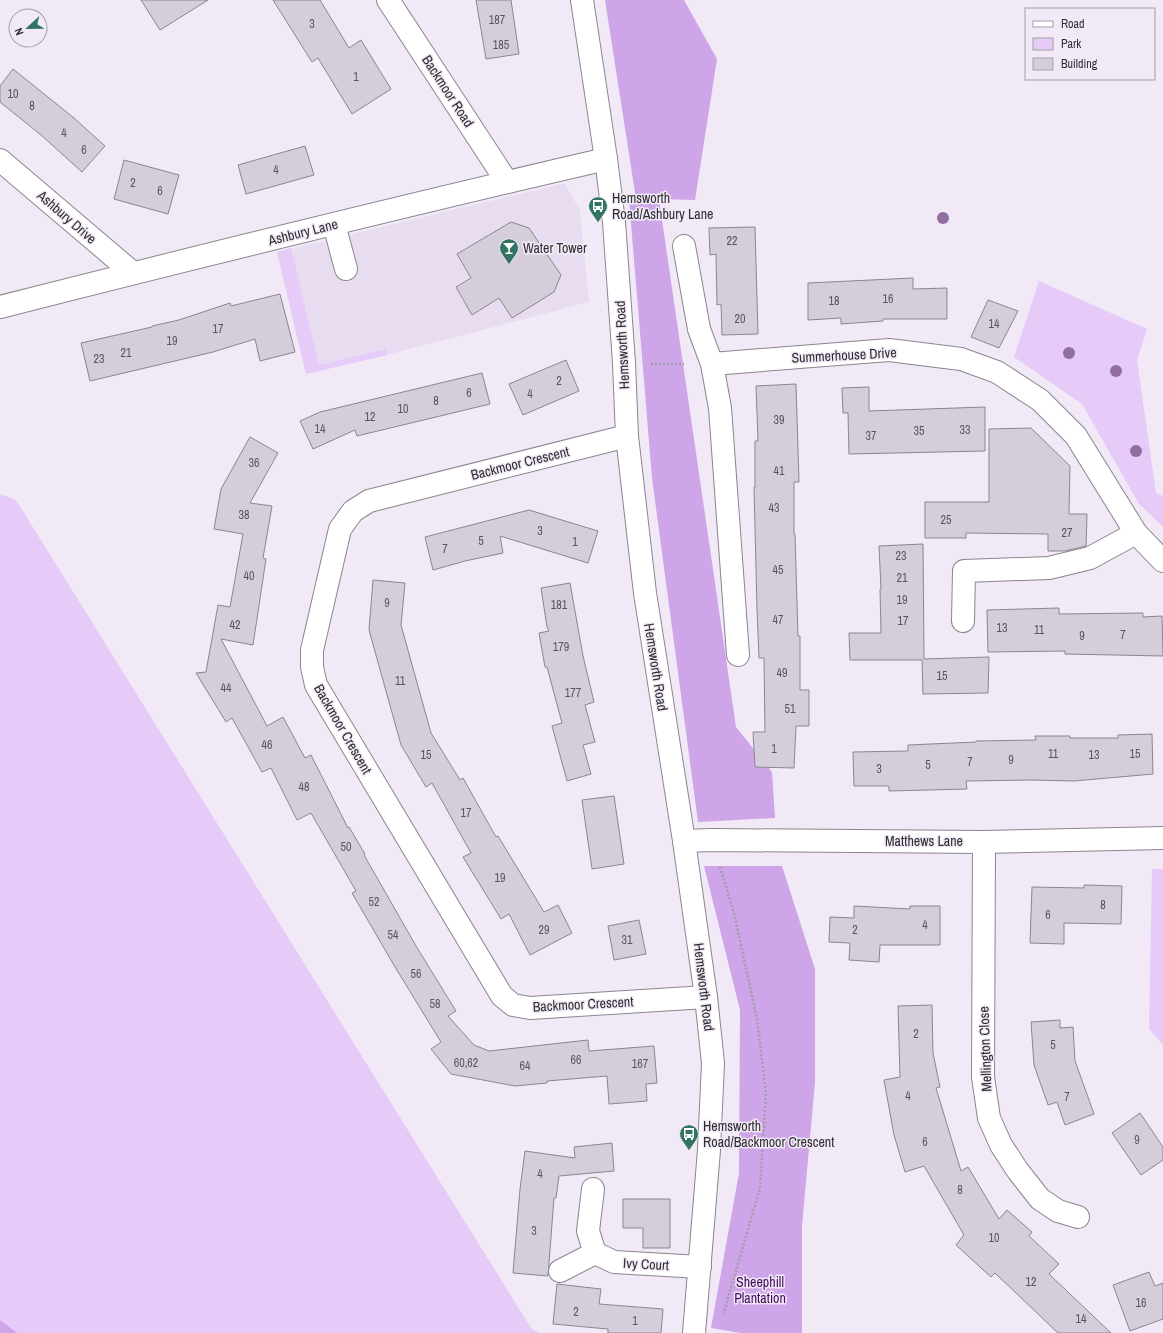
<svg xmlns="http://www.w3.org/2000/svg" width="1163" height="1333" font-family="'Archivo Narrow',sans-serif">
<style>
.built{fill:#e8ddf0}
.green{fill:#e6cbf9}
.forest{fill:#cda5e8}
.building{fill:#d5ceda;stroke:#8b8590}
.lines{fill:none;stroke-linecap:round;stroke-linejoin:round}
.minor-casing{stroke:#8b8490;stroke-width:24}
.path{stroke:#a29da6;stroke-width:2.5;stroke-dasharray:2 2;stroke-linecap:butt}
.minor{stroke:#fff;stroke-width:22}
.tree{fill:#906ea0}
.labels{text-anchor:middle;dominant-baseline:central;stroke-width:3;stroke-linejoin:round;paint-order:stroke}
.number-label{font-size:12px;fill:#59555c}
.street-label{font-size:14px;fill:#302d32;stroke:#f1eaf6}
.poi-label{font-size:14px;fill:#302d32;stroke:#f1eaf6;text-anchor:start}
.park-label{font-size:14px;fill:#40095a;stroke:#f1eaf6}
</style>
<rect width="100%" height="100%" fill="#f1eaf6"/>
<polygon class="built" points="565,183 580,211 589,302 387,355 306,374 277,252"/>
<g class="green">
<polygon points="291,248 319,365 386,349 387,355 306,374 277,252"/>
<polygon points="1039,281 1147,329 1137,360 1156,493 1163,496 1163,527 1139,504 1082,404 1014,357"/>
<polygon points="0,494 16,500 531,1328 539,1333 0,1333"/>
<polygon points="1152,869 1163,869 1163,1045 1149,1029"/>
</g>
<g class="forest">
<polygon points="605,0 684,0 717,59 695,200 659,199 736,727 772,772 775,818 698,822 652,478 629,199 636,199"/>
<polygon points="704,866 782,866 815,969 815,1082 802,1226 802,1333 741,1333 711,1328 739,1173 740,1010"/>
<polygon points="0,1320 17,1333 0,1333"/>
</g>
<g class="building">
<polygon points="141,0 208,0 160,30"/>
<polygon points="273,0 320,0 349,48 361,40 391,89 352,114 318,58 312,62"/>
<polygon points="476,0 511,0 519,54 486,59"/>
<polygon points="13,69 74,118 105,146 82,172 41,135 0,102 0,86"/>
<polygon points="305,146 314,175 246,194 238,165"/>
<polygon points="124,160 179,175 168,214 114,199"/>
<polygon points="511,222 529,228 561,275 554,292 512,318 499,298 472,315 456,287 471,278 457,254"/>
<polygon points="755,227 758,334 722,335 721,304 717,305 716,254 710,255 709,228"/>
<polygon points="913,278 913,289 947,288 947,319 883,319 883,321 841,324 841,318 808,320 808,283"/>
<polygon points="280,294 295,352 260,361 255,339 213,352 90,381 81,343 152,327 152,326 179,320 230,303 231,306"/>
<polygon points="988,300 1018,311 999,348 971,337"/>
<polygon points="566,360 579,391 523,415 509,384"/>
<polygon points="482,373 490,404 357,436 355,430 313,449 300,421 320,412"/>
<polygon points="796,384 799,482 794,482 794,534 795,534 798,636 800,636 800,690 809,690 809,726 796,726 794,768 755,767 753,732 765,732 764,658 759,658 757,609 754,487 755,487 755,441 758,441 756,386"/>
<polygon points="869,387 869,411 985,407 985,451 849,454 848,413 843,413 842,388"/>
<polygon points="1031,428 1070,466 1069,514 1087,514 1086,546 1065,551 1048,551 1048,534 966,533 966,538 925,538 925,502 989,502 989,429"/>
<polygon points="250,437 278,453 250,503 272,506 263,558 266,559 253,645 221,639 267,726 283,717 305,758 311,755 348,828 349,827 365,854 364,855 416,946 456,1011 448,1016 474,1045 489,1051 588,1040 589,1051 654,1046 657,1083 646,1084 647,1101 609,1104 607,1076 547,1081 547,1083 515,1086 451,1074 431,1049 441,1042 395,967 352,893 356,891 311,813 297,820 271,768 262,772 232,718 226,722 196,673 206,672 218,605 230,607 243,534 214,529 221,489"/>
<polygon points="529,510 598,531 588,563 500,536 503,553 465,561 433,570 425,537"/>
<polygon points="923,544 924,659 989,657 988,693 923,694 922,660 850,660 849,633 881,633 880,589 881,589 879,546"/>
<polygon points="373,580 405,583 401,625 431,733 460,780 463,778 496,837 498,836 544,912 558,905 572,933 530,955 509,914 501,919 463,857 471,853 432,783 426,787 401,745 369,630"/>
<polygon points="570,583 583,656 594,702 585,705 595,742 583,745 591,774 567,781 552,726 562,723 547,667 545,667 539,633 549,631 547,627 541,588"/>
<polygon points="1059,608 1059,614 1143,613 1143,617 1162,616 1163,656 1065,654 1065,651 988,652 987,610"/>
<polygon points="1152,734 1153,774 1074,781 1032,780 966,781 967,789 889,791 889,786 854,786 853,752 908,751 908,745 976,742 976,741 1036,740 1035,736 1070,736 1070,738 1118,738 1118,735"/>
<polygon points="614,796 624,864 592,869 582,800"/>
<polygon points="1084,885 1122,886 1121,924 1064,923 1064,944 1030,943 1032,887 1084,888"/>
<polygon points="854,906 910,909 910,906 940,906 940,945 880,945 879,962 849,960 850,943 829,942 830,917 854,918"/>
<polygon points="639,920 646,954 614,960 608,926"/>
<polygon points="932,1005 933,1053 940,1087 936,1088 961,1171 968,1167 999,1219 1007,1210 1032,1232 1029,1236 1059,1264 1049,1274 1111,1333 1058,1333 995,1273 991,1277 956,1245 964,1235 924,1166 905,1172 894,1135 884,1080 900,1077 898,1006"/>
<polygon points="1060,1020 1060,1028 1073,1027 1075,1061 1094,1114 1065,1125 1057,1102 1048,1105 1034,1065 1031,1022"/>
<polygon points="1140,1113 1163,1147 1163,1160 1141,1175 1112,1133"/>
<polygon points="612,1143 614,1171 559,1176 556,1198 554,1198 548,1276 513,1273 520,1189 525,1151 575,1158 574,1147"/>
<polygon points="623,1199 670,1199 670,1248 643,1248 643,1228 623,1228"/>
<polygon points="1149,1272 1155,1286 1163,1283 1163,1319 1130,1331 1113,1285"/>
<polygon points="557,1284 601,1289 599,1304 663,1309 661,1333 608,1333 608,1329 553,1324"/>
</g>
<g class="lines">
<g class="minor-casing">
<g id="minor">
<polyline points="388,0 507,182"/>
<polyline points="582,0 606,159 614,222 624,363 627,436 645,593 684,841 706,997 713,1063 709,1150 694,1333"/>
<polyline points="0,160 133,273"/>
<polyline points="334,224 346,269"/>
<polyline points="684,246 699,329 712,364 720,408 738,655"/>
<path d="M0,307C201,256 403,206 606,159"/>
<polyline points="712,364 889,350 961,359 997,372 1040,400 1076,436 1136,533 1163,561"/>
<polyline points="627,436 369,501 353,511 340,529 312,650 312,667 316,685 502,996 513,1005 530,1008 706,997"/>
<polyline points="963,621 964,571 1049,568 1090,558 1136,533"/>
<polyline points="684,841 711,840 984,842 1163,838"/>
<polyline points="984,842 983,1077 989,1118 1001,1145 1018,1171 1040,1199 1058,1211 1078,1217"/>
<polyline points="593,1189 588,1231 595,1253 614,1262 700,1267"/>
<polyline points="560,1271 595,1253"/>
</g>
</g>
<g class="path">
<polyline points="651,364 684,364"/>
<polyline points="720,867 734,913 757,1019 766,1093 760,1188 723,1315"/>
</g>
<use href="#minor" class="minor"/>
</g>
<g class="tree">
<circle cx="943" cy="218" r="6"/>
<circle cx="1069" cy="353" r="6"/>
<circle cx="1116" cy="371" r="6"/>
<circle cx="1136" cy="451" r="6"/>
</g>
<defs>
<g id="bus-pin" transform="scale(1)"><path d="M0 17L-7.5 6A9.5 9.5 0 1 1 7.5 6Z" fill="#327362" stroke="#f1eaf6"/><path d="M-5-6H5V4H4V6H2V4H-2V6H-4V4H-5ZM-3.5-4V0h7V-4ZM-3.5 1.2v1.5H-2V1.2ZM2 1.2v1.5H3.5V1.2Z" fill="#fff"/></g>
<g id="bar-pin" transform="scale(1)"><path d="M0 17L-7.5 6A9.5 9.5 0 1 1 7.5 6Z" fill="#327362" stroke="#f1eaf6"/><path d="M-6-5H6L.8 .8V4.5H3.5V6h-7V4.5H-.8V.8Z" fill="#fff"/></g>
</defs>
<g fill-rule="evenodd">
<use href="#bus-pin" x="598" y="206"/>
<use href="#bar-pin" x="509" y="248"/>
<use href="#bus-pin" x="689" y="1134"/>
</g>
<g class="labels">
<g class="number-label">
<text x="497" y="20">187</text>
<text x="312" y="24">3</text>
<text x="501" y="45">185</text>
<text x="356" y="77">1</text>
<text x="13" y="94">10</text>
<text x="32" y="106">8</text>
<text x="64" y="133">4</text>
<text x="84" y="150">6</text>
<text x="276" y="170">4</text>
<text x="133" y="183">2</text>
<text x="160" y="191">6</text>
<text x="732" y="241">22</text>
<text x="888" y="299">16</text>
<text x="834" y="301">18</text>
<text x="740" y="319">20</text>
<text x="994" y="324">14</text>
<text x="218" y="329">17</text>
<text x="172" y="341">19</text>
<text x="126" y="353">21</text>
<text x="99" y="359">23</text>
<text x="559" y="381">2</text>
<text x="469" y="393">6</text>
<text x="530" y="394">4</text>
<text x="436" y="401">8</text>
<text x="403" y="409">10</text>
<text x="370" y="417">12</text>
<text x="779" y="420">39</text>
<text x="320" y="429">14</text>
<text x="965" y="430">33</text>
<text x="919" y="431">35</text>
<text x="871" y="436">37</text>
<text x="254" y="463">36</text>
<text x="779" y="471">41</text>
<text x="774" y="508">43</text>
<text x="244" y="515">38</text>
<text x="946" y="520">25</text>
<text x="540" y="531">3</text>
<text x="1067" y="533">27</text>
<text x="481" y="541">5</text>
<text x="575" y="542">1</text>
<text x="445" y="549">7</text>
<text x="901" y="556">23</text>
<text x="778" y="570">45</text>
<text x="249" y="576">40</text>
<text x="902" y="578">21</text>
<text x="902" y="600">19</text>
<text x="387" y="603">9</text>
<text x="559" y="605">181</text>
<text x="778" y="620">47</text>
<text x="903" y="621">17</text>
<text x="235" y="625">42</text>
<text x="1002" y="628">13</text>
<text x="1039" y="630">11</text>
<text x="1123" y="635">7</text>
<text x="1082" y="636">9</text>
<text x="561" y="647">179</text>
<text x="782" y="673">49</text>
<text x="942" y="676">15</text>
<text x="400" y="681">11</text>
<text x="226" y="688">44</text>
<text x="573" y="693">177</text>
<text x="790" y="709">51</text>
<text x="267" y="745">46</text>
<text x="774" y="749">1</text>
<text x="1053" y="754">11</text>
<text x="1135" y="754">15</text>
<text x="426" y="755">15</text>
<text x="1094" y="755">13</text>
<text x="1011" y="760">9</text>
<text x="970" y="762">7</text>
<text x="928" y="765">5</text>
<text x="879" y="769">3</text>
<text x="304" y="787">48</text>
<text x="466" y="813">17</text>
<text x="346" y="847">50</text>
<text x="500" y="878">19</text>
<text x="374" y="902">52</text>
<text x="1103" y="905">8</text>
<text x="1048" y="915">6</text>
<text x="925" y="925">4</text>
<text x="544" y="930">29</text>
<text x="855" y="930">2</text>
<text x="393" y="935">54</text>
<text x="627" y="940">31</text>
<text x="416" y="974">56</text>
<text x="435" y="1004">58</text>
<text x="916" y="1034">2</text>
<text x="1053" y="1045">5</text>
<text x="576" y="1060">66</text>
<text x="466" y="1063">60,62</text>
<text x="640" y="1064">167</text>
<text x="525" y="1066">64</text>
<text x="908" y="1096">4</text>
<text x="1067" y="1097">7</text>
<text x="1137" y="1140">9</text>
<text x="925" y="1142">6</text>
<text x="540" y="1174">4</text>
<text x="960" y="1190">8</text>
<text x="534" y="1231">3</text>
<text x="994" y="1238">10</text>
<text x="1031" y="1282">12</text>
<text x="1141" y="1303">16</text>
<text x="576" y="1312">2</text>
<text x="1081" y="1319">14</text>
<text x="635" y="1321">1</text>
</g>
<g class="street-label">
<text transform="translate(448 91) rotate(57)">Backmoor Road</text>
<text transform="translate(67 217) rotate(41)">Ashbury Drive</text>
<text transform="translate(303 232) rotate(-14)">Ashbury Lane</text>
<text transform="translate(622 345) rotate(-93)">Hemsworth Road</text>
<text transform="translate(844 355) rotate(-3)">Summerhouse Drive</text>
<text transform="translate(520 463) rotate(-14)">Backmoor Crescent</text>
<text transform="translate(656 667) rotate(81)">Hemsworth Road</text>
<text transform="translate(343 729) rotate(60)">Backmoor Crescent</text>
<text x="924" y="841">Matthews Lane</text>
<text transform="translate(704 987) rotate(83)">Hemsworth Road</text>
<text transform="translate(583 1004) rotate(-3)">Backmoor Crescent</text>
<text transform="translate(985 1049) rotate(-92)">Mellington Close</text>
<text transform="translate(646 1264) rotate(3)">Ivy Court</text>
</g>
<g class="poi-label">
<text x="612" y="198">Hemsworth<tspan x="612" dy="16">Road/Ashbury Lane</tspan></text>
<text x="523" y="248">Water Tower</text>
<text x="703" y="1126">Hemsworth<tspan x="703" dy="16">Road/Backmoor Crescent</tspan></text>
</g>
<g class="park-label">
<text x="760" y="1282">Sheephill<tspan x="760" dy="16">Plantation</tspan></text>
</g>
</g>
<rect x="1025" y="8" width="130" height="72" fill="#f1eaf6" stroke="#a49ea8"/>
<rect x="1033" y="21" width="20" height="6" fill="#ffffff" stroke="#a49ea8"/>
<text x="1061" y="28" font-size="12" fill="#302d32">Road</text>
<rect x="1033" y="38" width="20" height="12" fill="#e6cbf9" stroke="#a49ea8"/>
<text x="1061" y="48" font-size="12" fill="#302d32">Park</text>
<rect x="1033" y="58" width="20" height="12" fill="#d5ceda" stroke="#a49ea8"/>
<text x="1061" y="68" font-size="12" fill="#302d32">Building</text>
<g transform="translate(28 28) rotate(248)"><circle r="19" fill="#f1eaf6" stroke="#a49ea8"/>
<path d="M0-3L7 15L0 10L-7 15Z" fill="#327362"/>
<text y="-6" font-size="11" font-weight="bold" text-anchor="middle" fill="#302d32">N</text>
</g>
</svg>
